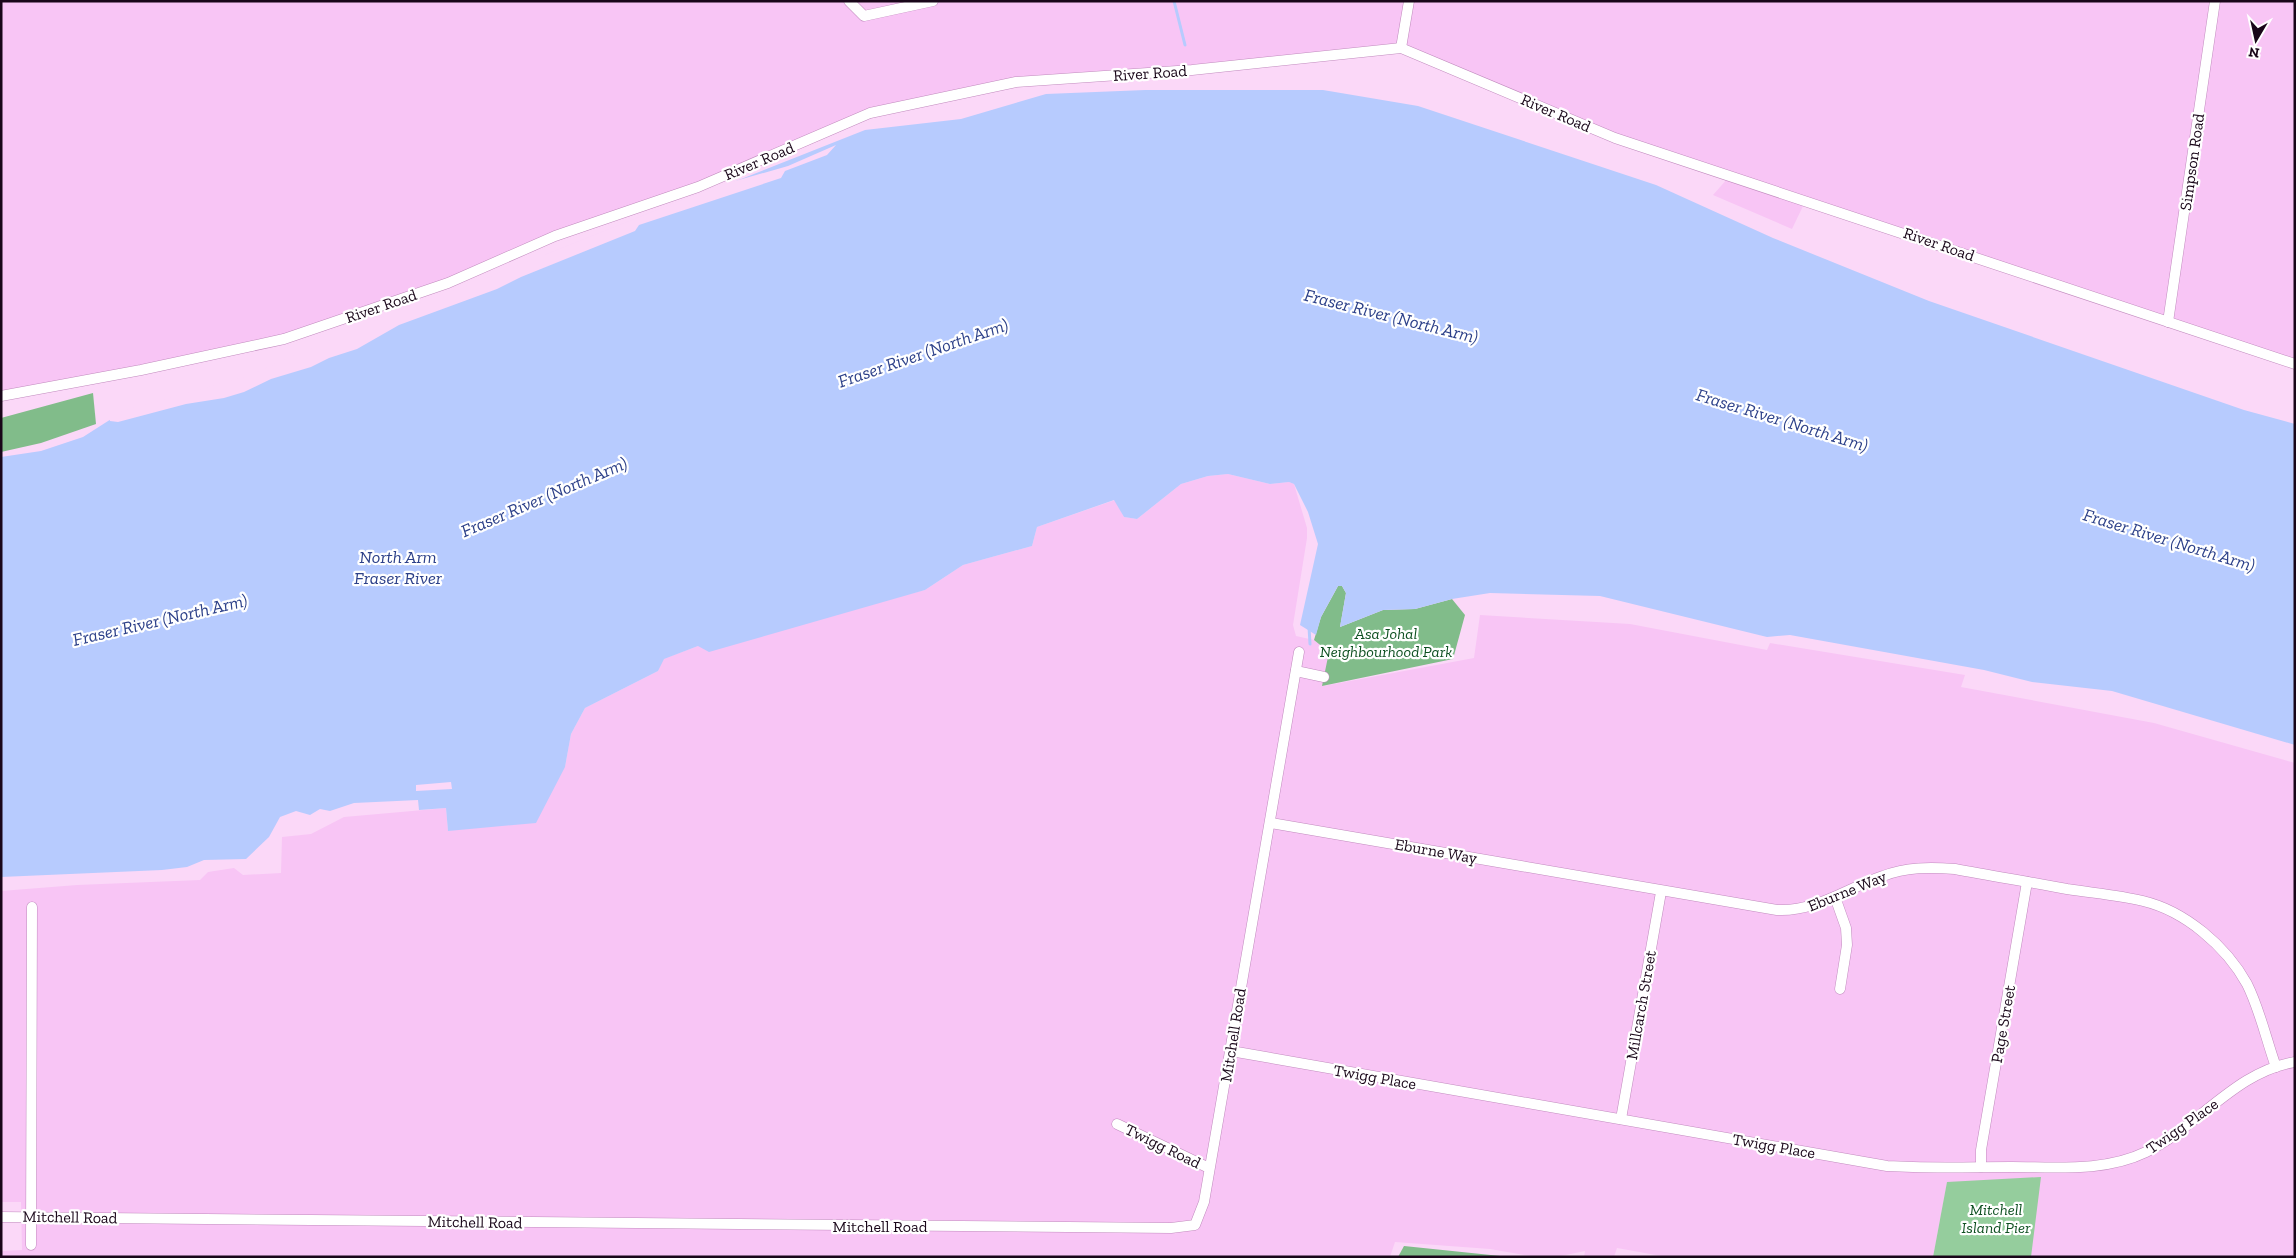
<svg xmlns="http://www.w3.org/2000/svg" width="2296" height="1258" font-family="'Zilla Slab',serif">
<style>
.built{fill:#f8c5f5}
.green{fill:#95cd9d}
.forest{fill:#81bc8a}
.water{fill:#b7cbfe}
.pier{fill:#fbd8f8}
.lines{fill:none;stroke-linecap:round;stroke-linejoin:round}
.stream{stroke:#b7cbfe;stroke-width:3}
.minor-casing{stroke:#c18bbe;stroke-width:11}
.minor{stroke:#fff;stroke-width:10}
.labels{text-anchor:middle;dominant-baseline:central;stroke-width:4.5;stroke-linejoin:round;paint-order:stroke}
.street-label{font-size:16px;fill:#190619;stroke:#fff}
.park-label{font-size:16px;font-style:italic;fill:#0e5021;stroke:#fff}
.water-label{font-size:18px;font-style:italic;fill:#2c4089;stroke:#fff}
</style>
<rect width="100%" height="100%" fill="#fbd8f8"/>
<g class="built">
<polygon points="1,1 2295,1 2295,364 1615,138 1401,48 1016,82 870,113 491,265 284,339 1,396"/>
<polygon points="1728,178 1804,204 1792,229 1713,195"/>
<polygon points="1228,474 1270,484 1289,482 1294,484 1307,528 1307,538 1293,625 1296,636 1314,640 1329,652 1323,686 1474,658 1480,615 1630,624 1767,650 1770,643 1965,675 1961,687 2154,723 2295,763 2295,1257 2031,1257 1947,1183 1933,1257 1667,1257 1617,1248 1614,1257 1584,1257 1585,1251 1556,1257 1537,1257 1490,1249 1395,1242 1390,1257 1,1257 1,1251 22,1250 21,1202 1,1202 1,891 77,885 200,880 208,872 234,868 243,875 281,873 282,837 311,834 344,817 446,808 448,831 565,767 571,734 585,708 658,671 663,659 698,646 925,590 963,565 1032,546 1037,527 1115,500 1124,517 1137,519 1181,484 1208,476"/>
</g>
<polygon class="green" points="2041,1177 2031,1257 1933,1257 1947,1182"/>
<g class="forest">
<polygon points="93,393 96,424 41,443 1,452 1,418"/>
<polygon points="1338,586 1342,586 1346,593 1340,627 1383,610 1415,609 1452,599 1465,615 1453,659 1322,686 1329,652 1314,640 1321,617"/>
<polygon points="1404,1246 1510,1257 1398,1257"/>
</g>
<polygon class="water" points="1145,90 1323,90 1418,106 1656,185 1773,238 1929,301 2244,410 2295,424 2295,745 2112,691 2032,682 1984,670 1790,635 1767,637 1600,596 1490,593 1452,599 1415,609 1383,610 1340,627 1346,593 1342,586 1338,586 1321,617 1316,635 1300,625 1318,544 1308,512 1294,484 1289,482 1270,484 1228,474 1208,476 1181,484 1137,519 1124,517 1114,500 1037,527 1032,546 963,565 925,590 709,652 698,646 664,659 658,671 585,708 571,734 565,767 536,823 448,831 446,808 419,810 418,800 354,803 330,811 320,809 310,815 296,811 280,817 269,837 246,859 204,860 187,867 162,870 1,877 1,457 41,451 83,437 119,414 248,379 516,268 865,130 961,119 1046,94"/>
<g class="pier">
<polygon points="836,145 827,155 785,171 781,178 639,225 635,231 521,277 497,289 399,325 357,349 329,358 311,367 271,379 244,392 224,398 186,404 118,422 110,421 109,418 118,412 247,376 387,315 464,287 714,187 788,166"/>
<polygon points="451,782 452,789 416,791 416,785"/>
</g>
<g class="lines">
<g class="stream">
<polyline points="1174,1 1185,45"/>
<polyline points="1309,627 1310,644"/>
</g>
<g class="minor-casing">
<g id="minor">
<polyline points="849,1 864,16 933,1"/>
<polyline points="1401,48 1409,1"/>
<polyline points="2168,322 2215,1"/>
<polyline points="1,396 141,370 284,339 448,283 555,236 698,187 870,113 1016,82 1192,70 1401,48 1615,138 2295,364"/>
<polyline points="1296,671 1324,677"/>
<path d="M1271,823L1777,910C1816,912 1847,888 1883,876C1906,867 1930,867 1955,869C1992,876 2030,882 2067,889C2092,893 2118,895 2143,901C2185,911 2226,946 2247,984C2260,1010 2266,1039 2276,1067"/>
<polyline points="1835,897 1846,928 1847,945 1840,989"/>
<path d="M1231,1051L1887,1166L1913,1167C1946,1168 1979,1167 2012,1167C2057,1167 2105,1172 2146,1152C2198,1127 2236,1071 2295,1062"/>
<polyline points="1621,1119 1661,892"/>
<polyline points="1117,1124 1209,1168"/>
<polyline points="1981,1167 1981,1150 2027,882"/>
<polyline points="1,1217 1171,1228 1195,1225 1204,1202 1299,652"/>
<polyline points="31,1245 32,907"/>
</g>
</g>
<use href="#minor" class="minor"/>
</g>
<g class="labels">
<g class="street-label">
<text transform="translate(1150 73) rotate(-4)">River Road</text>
<text transform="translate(1556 113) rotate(23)">River Road</text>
<text transform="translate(759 161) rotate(-23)">River Road</text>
<text transform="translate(2192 162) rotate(-82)">Simpson Road</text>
<text transform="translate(1939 244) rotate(19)">River Road</text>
<text transform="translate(381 306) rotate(-19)">River Road</text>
<text transform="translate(1436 851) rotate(10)">Eburne Way</text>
<text transform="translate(1847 891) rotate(-22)">Eburne Way</text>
<text transform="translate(1641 1005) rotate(-80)">Millcarch Street</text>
<text transform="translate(2003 1024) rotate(-80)">Page Street</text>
<text transform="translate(1233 1035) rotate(-81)">Mitchell Road</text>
<text transform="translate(1375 1077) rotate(10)">Twigg Place</text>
<text transform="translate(2182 1126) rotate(-35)">Twigg Place</text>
<text transform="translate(1163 1146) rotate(26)">Twigg Road</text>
<text transform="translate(1774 1146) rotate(10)">Twigg Place</text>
<text transform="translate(70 1217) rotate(1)">Mitchell Road</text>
<text transform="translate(475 1222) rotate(1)">Mitchell Road</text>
<text x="880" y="1226">Mitchell Road</text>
</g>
<g class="park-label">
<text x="1386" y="633">Asa Johal<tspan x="1386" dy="18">Neighbourhood Park</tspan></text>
<text x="1996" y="1209">Mitchell<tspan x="1996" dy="18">Island Pier</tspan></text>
</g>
<g class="water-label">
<text transform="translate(1391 316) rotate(14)">Fraser River (North Arm)</text>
<text transform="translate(923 353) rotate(-19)">Fraser River (North Arm)</text>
<text transform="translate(1782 420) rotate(17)">Fraser River (North Arm)</text>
<text transform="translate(544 497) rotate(-23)">Fraser River (North Arm)</text>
<text transform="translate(2169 540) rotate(17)">Fraser River (North Arm)</text>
<text x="398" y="557">North Arm<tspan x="398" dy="21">Fraser River</tspan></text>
<text transform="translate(160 620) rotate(-13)">Fraser River (North Arm)</text>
</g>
</g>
<rect width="2296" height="1258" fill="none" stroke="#190619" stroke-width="5"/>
<g transform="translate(2256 40) rotate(189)" stroke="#ffffff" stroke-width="4" paint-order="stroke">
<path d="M0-4L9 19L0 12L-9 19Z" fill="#190619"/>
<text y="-8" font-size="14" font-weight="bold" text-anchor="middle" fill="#190619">N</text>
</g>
</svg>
